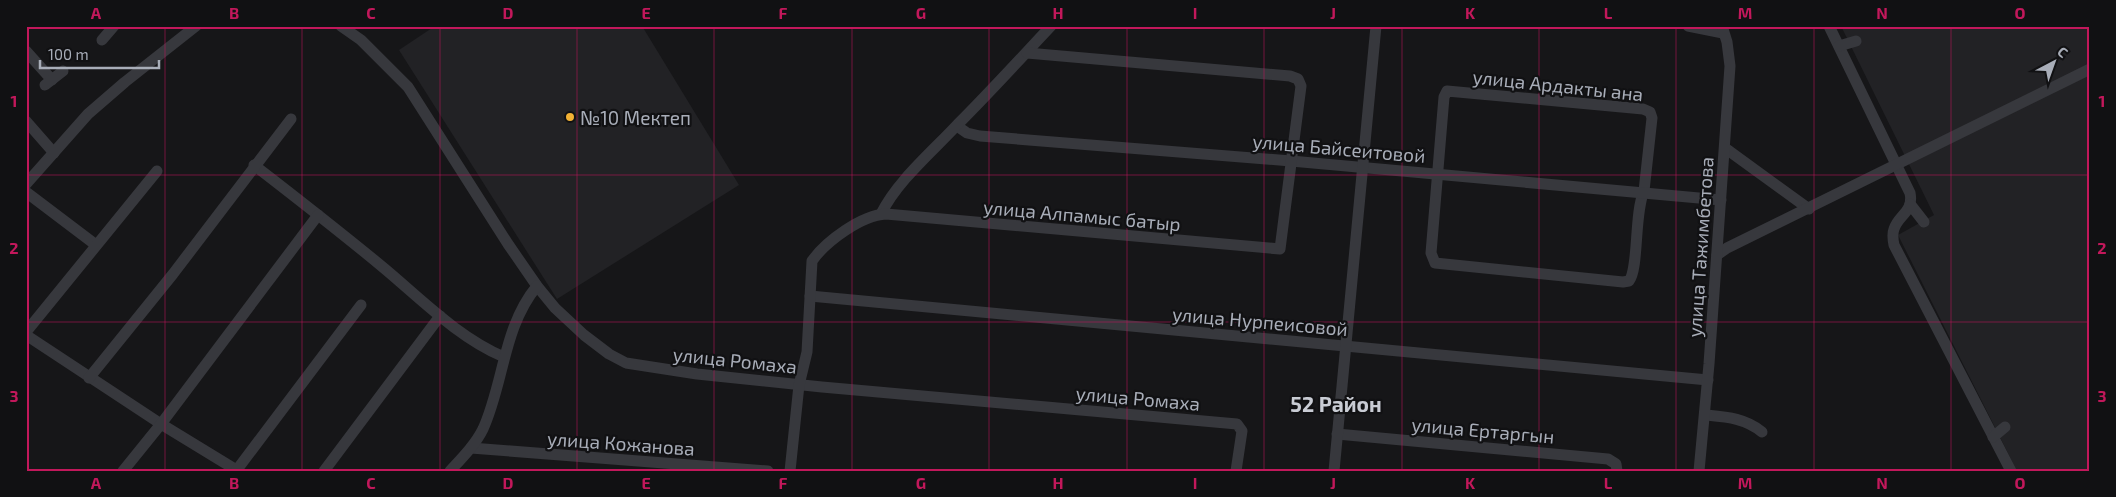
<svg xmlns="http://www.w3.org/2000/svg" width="2116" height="497" font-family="'Exo 2',sans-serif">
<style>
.built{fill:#222225}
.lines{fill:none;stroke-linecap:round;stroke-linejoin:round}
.minor{stroke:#37383d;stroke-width:11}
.grid{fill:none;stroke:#c2185b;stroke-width:1;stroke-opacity:0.55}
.poi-dot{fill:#f2b134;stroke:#111113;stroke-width:2}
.labels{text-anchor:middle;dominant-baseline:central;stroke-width:4.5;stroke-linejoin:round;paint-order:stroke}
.street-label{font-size:19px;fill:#a8adb8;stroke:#111113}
.poi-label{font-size:19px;fill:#a8adb8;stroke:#111113;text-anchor:start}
.quarter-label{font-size:21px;font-weight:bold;fill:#c9ccd4;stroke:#111113}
.neatline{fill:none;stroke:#c2185b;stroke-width:2}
.grid-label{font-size:16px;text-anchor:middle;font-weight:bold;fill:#c2185b}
</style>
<rect width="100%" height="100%" fill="#161618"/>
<g class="built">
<polygon points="435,26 642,26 739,185 557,299 399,50"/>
<polygon points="1841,26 2090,26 2090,471 2017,471 1898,235 1934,215"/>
</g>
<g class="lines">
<g class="minor">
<polyline points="341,26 361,40 408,87 508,244 537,286 555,308 584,335 609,354 626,363 697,374 822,387 1237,424 1242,431 1236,471"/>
<polyline points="1688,26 1723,33"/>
<path d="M1829,26L1910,193C1914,212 1898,215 1894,229C1892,234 1893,240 1894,245L2011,471"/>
<polyline points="102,40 114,26"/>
<polyline points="1839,46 1856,41"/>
<polyline points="26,51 52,80"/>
<polyline points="45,85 63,71"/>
<path d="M1447,91L1643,109L1650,112L1652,118L1644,191C1634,213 1639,269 1629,281L1623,282L1435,263L1431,253L1444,97Z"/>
<polyline points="26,121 54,153"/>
<polyline points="957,126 967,133 980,136 1291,161 1721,200"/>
<polyline points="1725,148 1809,209"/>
<path d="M254,165C298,199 342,233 385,269C422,300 459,338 504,357"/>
<polyline points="26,184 88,114 125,82 196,26"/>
<polyline points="26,192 96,245"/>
<polyline points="1910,204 1924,222"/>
<path d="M881,214C897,181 933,151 958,124C990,92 1020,59 1051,26"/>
<polyline points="1717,255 1727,248 2090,69"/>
<polyline points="810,296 1708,380"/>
<polyline points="26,332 157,171"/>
<polyline points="26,335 161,424 238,471"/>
<polyline points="89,378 173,274 291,119"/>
<path d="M1705,415C1726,417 1745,418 1762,432"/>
<polyline points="1337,434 1608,459 1616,464 1617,471"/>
<polyline points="1993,437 2005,427"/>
<polyline points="471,448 768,471"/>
<polyline points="123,471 161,424 318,215"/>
<polyline points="236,471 361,305"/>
<polyline points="324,471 440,316"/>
<path d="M450,471C462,458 475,445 483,429C504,383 503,327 537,286"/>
<path d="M790,471L799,385L807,352L812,261C826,241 862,215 886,214L1280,249L1301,86L1298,79L1290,76L1027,53"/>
<polyline points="1334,471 1376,26"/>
<polyline points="1699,471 1709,364 1730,66 1727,42 1722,26"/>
</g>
</g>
<path class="grid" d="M165,26V471M302,26V471M440,26V471M577,26V471M714,26V471M852,26V471M989,26V471M1127,26V471M1264,26V471M1402,26V471M1539,26V471M1676,26V471M1814,26V471M1951,26V471M26,175H2090M26,322H2090"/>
<circle class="poi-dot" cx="570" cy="117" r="5"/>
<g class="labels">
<g class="street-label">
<text transform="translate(1558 85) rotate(6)">улица Ардакты ана</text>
<text transform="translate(1339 148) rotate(5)">улица Байсеитовой</text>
<text transform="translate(1082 215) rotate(5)">улица Алпамыс батыр</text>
<text transform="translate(1700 247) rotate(-86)">улица Тажимбетова</text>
<text transform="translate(1260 321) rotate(5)">улица Нурпеисовой</text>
<text transform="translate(735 360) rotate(6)">улица Ромаха</text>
<text transform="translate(1138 398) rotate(5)">улица Ромаха</text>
<text transform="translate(1483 430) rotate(5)">улица Ертаргын</text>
<text transform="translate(621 443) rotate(4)">улица Кожанова</text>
</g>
<g class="poi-label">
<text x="580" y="117">№10 Мектеп</text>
</g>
<g class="quarter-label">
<text x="1336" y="403">52 Район</text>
</g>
</g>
<rect width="2116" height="497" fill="none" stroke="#111113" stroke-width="55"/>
<g transform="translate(2054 62) rotate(41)" stroke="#111113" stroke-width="4" paint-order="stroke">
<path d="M0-4L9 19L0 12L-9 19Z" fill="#a8adb8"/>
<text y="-8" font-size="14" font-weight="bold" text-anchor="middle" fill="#a8adb8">С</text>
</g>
<path d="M40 60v8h119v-8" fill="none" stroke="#a8adb8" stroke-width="2.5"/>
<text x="48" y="60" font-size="15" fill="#a8adb8" stroke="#111113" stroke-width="4" paint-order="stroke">100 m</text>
<rect x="28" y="28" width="2060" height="442" class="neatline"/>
<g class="grid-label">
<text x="96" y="19">A</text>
<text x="234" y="19">B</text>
<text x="371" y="19">C</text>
<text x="508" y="19">D</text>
<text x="646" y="19">E</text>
<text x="783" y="19">F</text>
<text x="921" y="19">G</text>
<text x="1058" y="19">H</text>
<text x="1195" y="19">I</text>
<text x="1333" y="19">J</text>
<text x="1470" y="19">K</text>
<text x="1608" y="19">L</text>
<text x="1745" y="19">M</text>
<text x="1882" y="19">N</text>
<text x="2020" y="19">O</text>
<text x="14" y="107">1</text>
<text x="2102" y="107">1</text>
<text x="14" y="254">2</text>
<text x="2102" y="254">2</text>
<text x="14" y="402">3</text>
<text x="2102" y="402">3</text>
<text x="96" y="489">A</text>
<text x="234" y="489">B</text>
<text x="371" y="489">C</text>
<text x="508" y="489">D</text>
<text x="646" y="489">E</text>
<text x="783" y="489">F</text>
<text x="921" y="489">G</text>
<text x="1058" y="489">H</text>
<text x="1195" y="489">I</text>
<text x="1333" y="489">J</text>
<text x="1470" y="489">K</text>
<text x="1608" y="489">L</text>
<text x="1745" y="489">M</text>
<text x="1882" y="489">N</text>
<text x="2020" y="489">O</text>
</g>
</svg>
